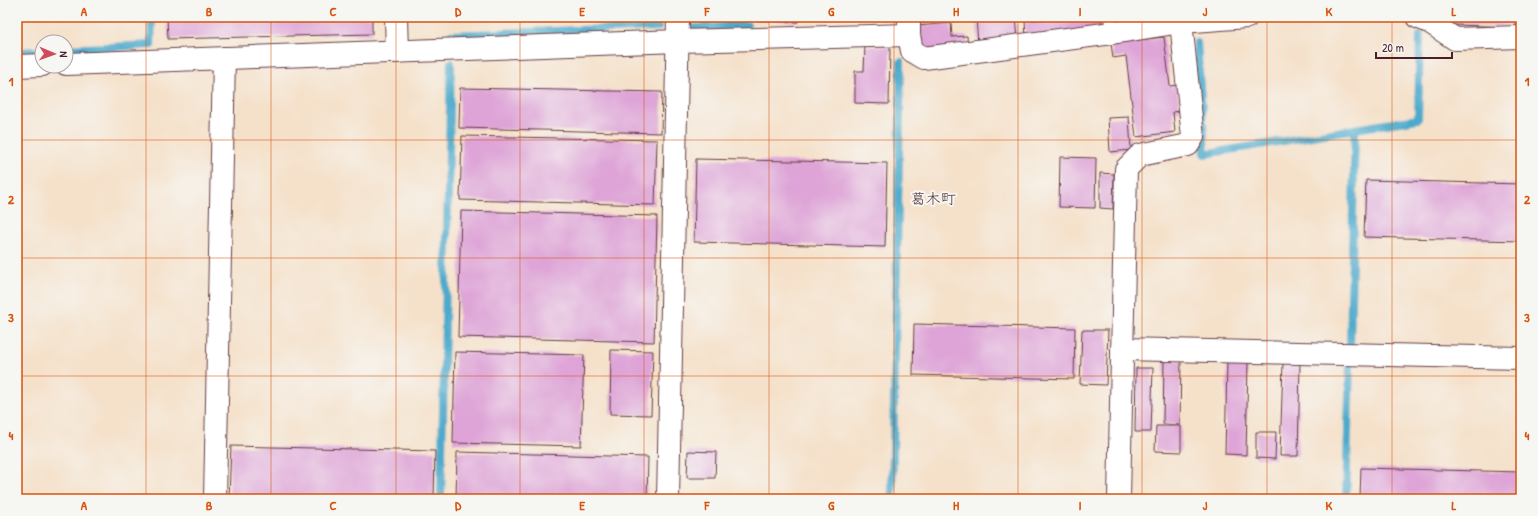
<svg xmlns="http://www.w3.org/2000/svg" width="1538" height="516" font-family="'Patrick Hand','Klee One',sans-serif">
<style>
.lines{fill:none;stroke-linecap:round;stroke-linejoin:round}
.stream{stroke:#4eaacc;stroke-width:8}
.building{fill:#dea4d7}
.service-casing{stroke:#643c43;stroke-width:14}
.minor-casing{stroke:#643c43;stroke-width:24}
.service{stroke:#fff;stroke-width:12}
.minor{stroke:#fff;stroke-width:22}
.grid{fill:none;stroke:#d8530f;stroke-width:1;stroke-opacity:0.55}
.labels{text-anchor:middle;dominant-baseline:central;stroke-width:4;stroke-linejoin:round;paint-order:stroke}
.quarter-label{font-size:15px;fill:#4a1f2b;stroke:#f6f6f2}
.neatline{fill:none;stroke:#d8530f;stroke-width:1.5}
.grid-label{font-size:13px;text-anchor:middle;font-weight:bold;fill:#d8530f}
</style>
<rect width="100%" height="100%" fill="#f6f6f2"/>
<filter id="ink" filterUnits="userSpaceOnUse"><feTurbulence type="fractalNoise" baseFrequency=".025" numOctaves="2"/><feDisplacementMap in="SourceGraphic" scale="8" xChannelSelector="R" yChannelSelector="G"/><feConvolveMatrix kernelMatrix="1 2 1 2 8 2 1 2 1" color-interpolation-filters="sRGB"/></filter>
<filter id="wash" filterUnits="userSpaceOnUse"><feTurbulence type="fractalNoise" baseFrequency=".012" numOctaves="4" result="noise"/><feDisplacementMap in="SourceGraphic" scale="16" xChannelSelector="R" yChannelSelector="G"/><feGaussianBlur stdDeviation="0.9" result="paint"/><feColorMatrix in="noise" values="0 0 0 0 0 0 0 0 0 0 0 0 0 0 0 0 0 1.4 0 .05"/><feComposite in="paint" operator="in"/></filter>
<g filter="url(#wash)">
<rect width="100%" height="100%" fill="#f5e1ca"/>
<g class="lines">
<g class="stream">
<polyline points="694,28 747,25"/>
<polyline points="451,35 658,27"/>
<polyline points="1197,43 1205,154 1355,129"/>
<polyline points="66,49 151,45 152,17"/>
<polyline points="17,52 42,51"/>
<polyline points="1350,347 1355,129 1418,119 1420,36"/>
<polyline points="441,499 451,63"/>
<polyline points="892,499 901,62"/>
<polyline points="1346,499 1350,363"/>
</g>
</g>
<g id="blocks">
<g class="building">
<polygon points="167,17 372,17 372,34 168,39"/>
<polygon points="751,17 798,17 798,22 751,20"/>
<polygon points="921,17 969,17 969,18 922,23"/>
<polygon points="976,17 1016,17 1018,40 978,44"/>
<polygon points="1052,17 1101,17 1101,28 1026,38 1025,20 1052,19"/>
<polygon points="1454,17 1516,17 1516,27 1454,25"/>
<polygon points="951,23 952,37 967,36 968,48 920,53 917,26"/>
<polygon points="1164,37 1170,86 1177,85 1180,111 1173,112 1175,132 1136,137 1126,56 1113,58 1111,43"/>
<polygon points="865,46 890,47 889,104 855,103 855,71 864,71"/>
<polygon points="460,88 662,92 661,133 459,128"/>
<polygon points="1129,117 1131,150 1110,152 1108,118"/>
<polygon points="462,136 657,140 655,205 460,200"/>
<polygon points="1060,157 1096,158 1095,208 1059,207"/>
<polygon points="696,159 887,163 885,247 694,242"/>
<polygon points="1100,173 1114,174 1113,209 1100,208"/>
<polygon points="1366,180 1521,184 1521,241 1364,237"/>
<polygon points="461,211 657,216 654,342 458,337"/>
<polygon points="914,324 1075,328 1074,379 913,375"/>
<polygon points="1082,330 1108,330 1106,385 1080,384"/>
<polygon points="611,350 653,351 651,415 610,414"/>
<polygon points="455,352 584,355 581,446 453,443"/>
<polygon points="1164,360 1181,361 1180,425 1163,424"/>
<polygon points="1227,362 1248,362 1246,455 1225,454"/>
<polygon points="1283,363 1300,363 1298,456 1280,456"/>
<polygon points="1136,368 1153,368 1151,432 1135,432"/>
<polygon points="1156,426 1181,426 1181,452 1155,451"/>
<polygon points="1256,432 1276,432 1275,459 1256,458"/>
<polygon points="231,446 435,451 434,499 229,499"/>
<polygon points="688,451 716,452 715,478 687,478"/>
<polygon points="457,452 648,457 647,499 456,499"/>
<polygon points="1361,468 1521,472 1521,499 1360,499"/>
</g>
</g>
</g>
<g filter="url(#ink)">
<use href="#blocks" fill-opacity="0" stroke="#643c43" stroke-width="1"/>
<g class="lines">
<g class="service-casing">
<polyline id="service" points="1110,17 1112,33"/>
</g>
<g class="minor-casing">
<g id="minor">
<polyline points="396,17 397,52"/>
<polyline points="909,17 909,35 912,51 924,58 1112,33 1181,22 1247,17"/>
<polyline points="1417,17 1431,23 1455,39 1521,37"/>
<polyline points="66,64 678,41 909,35"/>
<polyline points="17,66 42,65"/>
<polyline points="1122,349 1521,358"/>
<polyline points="215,499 224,58"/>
<polyline points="668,499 678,17"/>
<polyline points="1119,499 1126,169 1140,155 1188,145 1193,137 1181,22"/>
</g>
</g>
<use href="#service" class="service"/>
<use href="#minor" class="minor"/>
</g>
</g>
<path class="grid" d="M146,17V499M271,17V499M396,17V499M520,17V499M644,17V499M769,17V499M894,17V499M1018,17V499M1142,17V499M1267,17V499M1392,17V499M17,140H1521M17,258H1521M17,376H1521"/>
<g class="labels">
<g class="quarter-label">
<text x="933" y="198">葛木町</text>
</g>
</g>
<rect width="1538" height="516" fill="none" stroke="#f6f6f2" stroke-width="44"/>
<g transform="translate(54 54) rotate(92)"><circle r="19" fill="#f6f6f2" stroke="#b1a0a2"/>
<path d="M0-3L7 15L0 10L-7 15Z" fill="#d1495b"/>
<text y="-6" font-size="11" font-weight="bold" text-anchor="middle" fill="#4a1f2b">N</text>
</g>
<path d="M1376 52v6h76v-6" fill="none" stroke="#4a1f2b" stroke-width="2"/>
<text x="1382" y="52" font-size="12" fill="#4a1f2b" stroke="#f6f6f2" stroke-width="3" paint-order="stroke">20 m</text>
<rect x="22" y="22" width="1494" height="472" class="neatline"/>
<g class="grid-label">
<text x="84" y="16">A</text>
<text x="209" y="16">B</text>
<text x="333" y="16">C</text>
<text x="458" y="16">D</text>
<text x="582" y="16">E</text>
<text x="707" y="16">F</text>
<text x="831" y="16">G</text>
<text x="956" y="16">H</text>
<text x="1080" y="16">I</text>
<text x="1205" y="16">J</text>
<text x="1329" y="16">K</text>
<text x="1454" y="16">L</text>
<text x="11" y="86">1</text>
<text x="1527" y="86">1</text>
<text x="11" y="204">2</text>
<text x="1527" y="204">2</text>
<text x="11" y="322">3</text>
<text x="1527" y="322">3</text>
<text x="11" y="440">4</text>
<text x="1527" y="440">4</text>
<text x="84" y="510">A</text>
<text x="209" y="510">B</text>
<text x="333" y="510">C</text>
<text x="458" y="510">D</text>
<text x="582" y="510">E</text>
<text x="707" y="510">F</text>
<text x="831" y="510">G</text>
<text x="956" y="510">H</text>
<text x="1080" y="510">I</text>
<text x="1205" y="510">J</text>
<text x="1329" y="510">K</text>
<text x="1454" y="510">L</text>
</g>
</svg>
